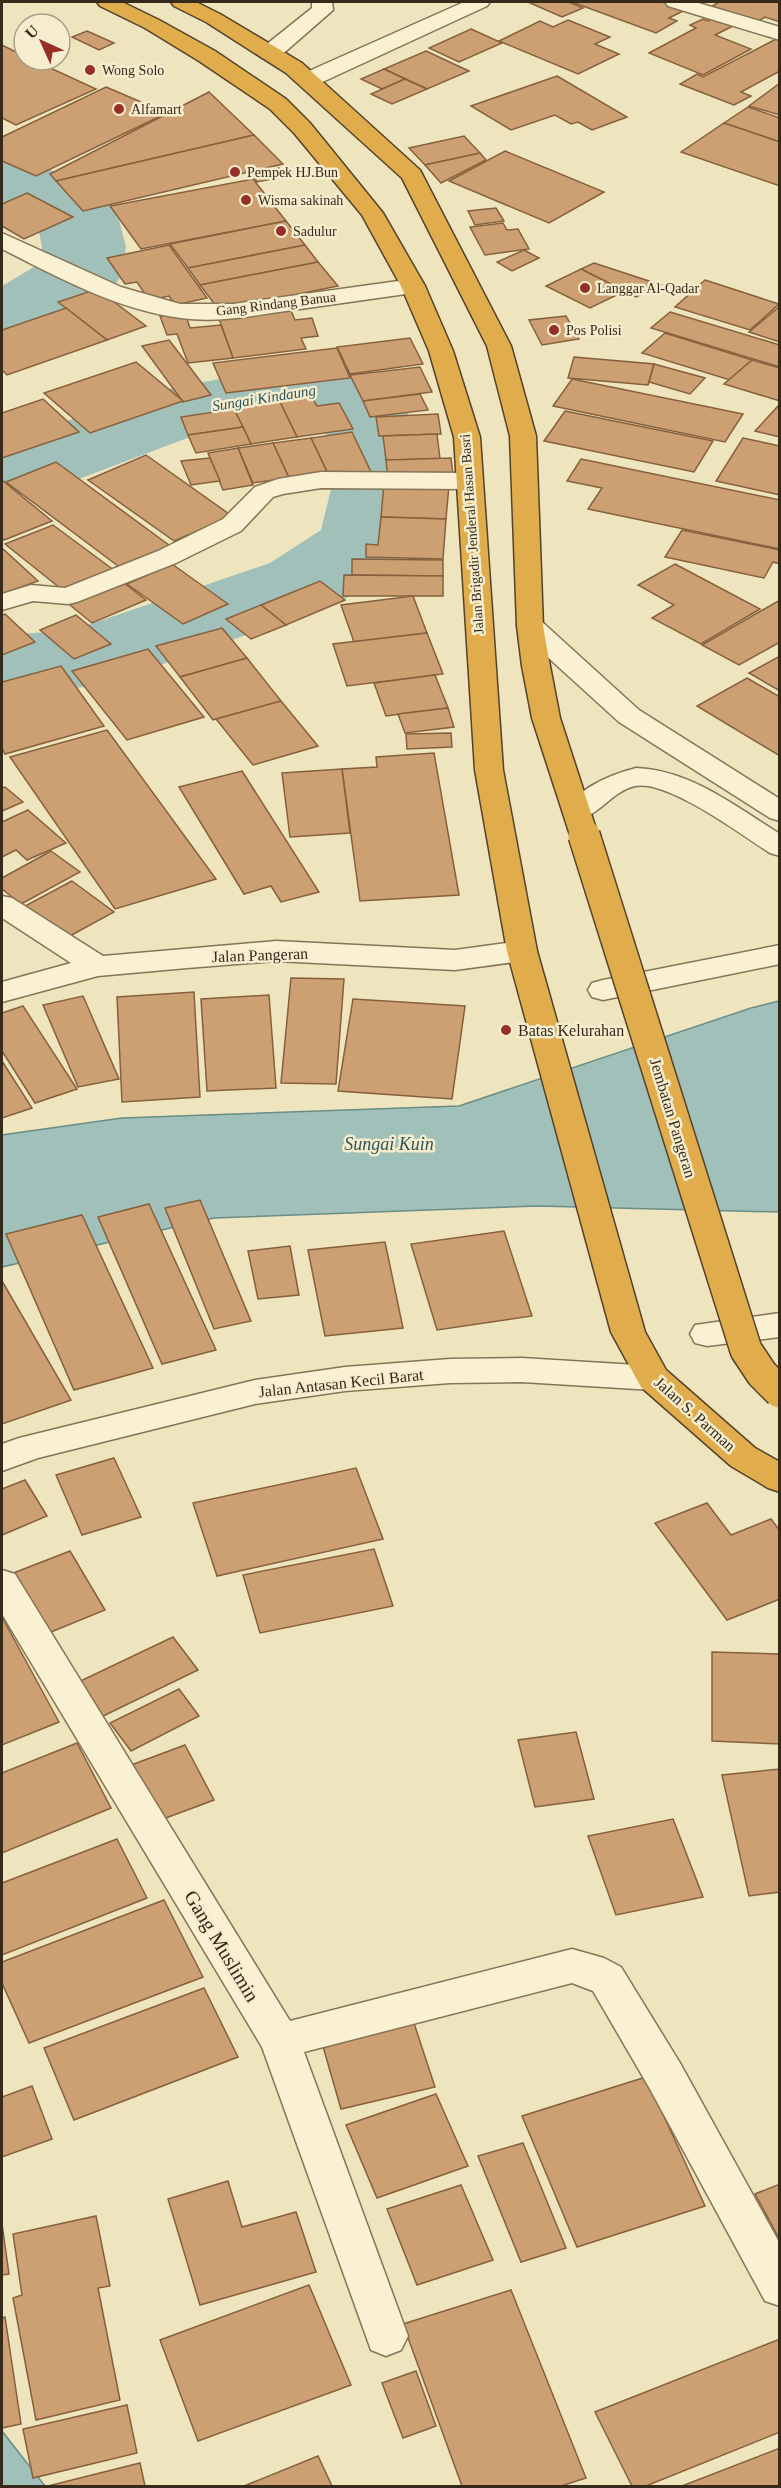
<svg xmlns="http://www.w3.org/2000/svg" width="781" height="2488" font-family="Georgia,serif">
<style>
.water{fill:#a1c0b9;stroke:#698d87;stroke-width:1.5}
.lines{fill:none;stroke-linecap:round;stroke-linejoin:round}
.river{fill:#a1c0b9;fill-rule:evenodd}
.building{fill:#cda073;stroke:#86603c;stroke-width:1.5}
.minor-casing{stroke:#867457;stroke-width:3}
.highway-casing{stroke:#54422b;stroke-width:3}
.minor{fill:#f9f1d1;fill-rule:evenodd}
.highway{fill:#e0ac4c;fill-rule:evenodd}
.highway-bridge-casing{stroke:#54422b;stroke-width:34;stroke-linecap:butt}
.highway-bridge{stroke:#e0ac4c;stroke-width:31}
.poi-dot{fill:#962f26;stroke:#f5edce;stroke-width:2}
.labels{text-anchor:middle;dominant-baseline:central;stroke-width:5;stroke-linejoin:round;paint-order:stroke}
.far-poi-label{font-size:14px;fill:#352a1c;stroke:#f5edce;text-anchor:start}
.far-street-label{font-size:14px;fill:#352a1c;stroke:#f5edce}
.far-water-label{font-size:15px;font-style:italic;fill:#2a5556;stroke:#f5edce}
.street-label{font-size:16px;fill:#352a1c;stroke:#f5edce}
.poi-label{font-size:16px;fill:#352a1c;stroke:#f5edce;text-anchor:start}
.water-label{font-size:18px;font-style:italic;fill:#2a5556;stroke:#f5edce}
.near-street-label{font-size:20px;fill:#352a1c;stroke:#f5edce}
</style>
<rect width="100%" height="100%" fill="#eee4be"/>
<g class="water">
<polygon points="779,1001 779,1212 538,1206 214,1218 2,1267 2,1135 122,1118 459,1106 751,1008"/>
<polygon points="2,2431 45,2486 2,2486"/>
</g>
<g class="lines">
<g class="river">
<polygon points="2,151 31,158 107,203 119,220 126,247 121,276 109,294 67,320 32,336 2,344 2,286 39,264 42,247 39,231 2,208"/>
<polygon points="307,362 337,362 378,373 409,415 420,445 427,473 412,542 398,562 371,583 338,603 120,679 85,687 29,692 2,698 2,638 20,634 73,630 270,563 321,530 335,473 330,445 319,415 190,437 76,480 2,500 2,445 137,395"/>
</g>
</g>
<g class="building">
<polygon points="528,2 569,2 583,8 562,17"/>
<polygon points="572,2 663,2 685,10 669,18 677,21 656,33"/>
<polygon points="719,2 780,2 780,22 765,17 757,22 712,6"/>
<polygon points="715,17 735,25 715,35 751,49 703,75 649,53 696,28 690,25 703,19 708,21"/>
<polygon points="568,20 610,37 595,44 619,54 578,74 499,41 540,21 553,27"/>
<polygon points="471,29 502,43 459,62 429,48"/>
<polygon points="87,31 114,43 99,50 72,37"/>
<polygon points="780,37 780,71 741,92 751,96 734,105 680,84 697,74 703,77"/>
<polygon points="2,45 24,56 24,60 33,60 96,89 16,125 2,118"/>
<polygon points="426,51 469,71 427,89 384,69"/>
<polygon points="384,69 405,79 382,89 361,79"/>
<polygon points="557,76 627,117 592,130 578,122 571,124 555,115 511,130 471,106"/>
<polygon points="405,79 427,89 392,104 371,94"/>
<polygon points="780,83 780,115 749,106"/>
<polygon points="106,87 167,113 36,176 2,161 2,137"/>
<polygon points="209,92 254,135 56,181 50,174"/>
<polygon points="748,107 780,118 780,142 724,123"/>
<polygon points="724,123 780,142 780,186 681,152"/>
<polygon points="254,135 283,164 83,211 56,181"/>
<polygon points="464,136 480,153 425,165 409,148"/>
<polygon points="505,151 604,192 549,223 449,181"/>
<polygon points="480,153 486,160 441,183 425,165"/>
<polygon points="279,168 286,176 257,182 251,173"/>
<polygon points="253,179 286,221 141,249 110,206"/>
<polygon points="27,193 73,217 24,239 2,226 2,204"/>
<polygon points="496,208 504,221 475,225 468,211"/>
<polygon points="286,221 305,245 188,268 170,244"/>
<polygon points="503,223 507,230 518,229 529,249 485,255 470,227"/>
<polygon points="169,245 207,298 175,305 169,296 149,300 137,282 125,284 107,258"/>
<polygon points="305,245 318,262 200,285 188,268"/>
<polygon points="524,250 539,258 512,271 497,262"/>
<polygon points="318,262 338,286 219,310 200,285"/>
<polygon points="594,263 661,285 636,297 581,269"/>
<polygon points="581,269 625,291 590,308 546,286"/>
<polygon points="705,280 779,304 750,330 675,307"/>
<polygon points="97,289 146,326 107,340 58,302"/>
<polygon points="780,306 780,342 749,332"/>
<polygon points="66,308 107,340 7,375 2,370 2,330"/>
<polygon points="290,308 295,320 312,318 318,336 301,338 306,349 233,358 218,316"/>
<polygon points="670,312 780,345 780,367 651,328"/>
<polygon points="185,313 190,328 221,325 233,358 188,363 177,334 167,335 160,316"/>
<polygon points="566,316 579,339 542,345 529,320"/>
<polygon points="665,333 752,360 730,380 642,353"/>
<polygon points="410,338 423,364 350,374 337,347"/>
<polygon points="169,340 211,395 183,402 142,346"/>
<polygon points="337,348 350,378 226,393 213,363"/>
<polygon points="574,357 654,364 648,385 568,378"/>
<polygon points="752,360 780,368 780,401 724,384"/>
<polygon points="136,362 183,401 90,433 44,393"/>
<polygon points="654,364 705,378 690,394 649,382"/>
<polygon points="420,367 432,392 363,401 350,375"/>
<polygon points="572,379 743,414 725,442 553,406"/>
<polygon points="420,394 428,410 370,417 363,401"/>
<polygon points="312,397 317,406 339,403 353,429 297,437 280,402"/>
<polygon points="43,399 79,432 2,458 2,413"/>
<polygon points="280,402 297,437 251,444 234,409"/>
<polygon points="780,404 780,437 755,431"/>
<polygon points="234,409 243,427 188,435 181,417"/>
<polygon points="565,411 713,441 694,472 544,441"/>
<polygon points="438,414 441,434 379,436 376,417"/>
<polygon points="243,427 251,444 196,453 188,435"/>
<polygon points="352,432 371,472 330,478 311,438"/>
<polygon points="437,434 440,459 386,460 383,436"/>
<polygon points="311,438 327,472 289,478 273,443"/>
<polygon points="743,438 780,446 780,495 716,481"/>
<polygon points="273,443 289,478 253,483 238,448"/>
<polygon points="238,448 253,485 223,490 208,453"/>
<polygon points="146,455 232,516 174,541 88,480"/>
<polygon points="210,458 220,481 191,485 181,461"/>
<polygon points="451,458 453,475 388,478 386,460"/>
<polygon points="581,459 780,500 780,549 588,509 602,488 567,481"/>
<polygon points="56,462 177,551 126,572 6,482"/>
<polygon points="2,480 52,521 4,540 2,538"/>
<polygon points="384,483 449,485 446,519 381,517"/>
<polygon points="381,517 446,519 443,559 366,557 366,544 378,545"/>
<polygon points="53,525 115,571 65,592 5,544"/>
<polygon points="682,530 780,550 780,564 773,562 764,578 665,557"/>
<polygon points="2,548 38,581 2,594"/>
<polygon points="352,559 443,560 443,576 352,575"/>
<polygon points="172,564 228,604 183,624 127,584"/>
<polygon points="675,564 760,609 701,644 652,618 674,605 638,585"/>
<polygon points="344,575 443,576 443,596 343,596"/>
<polygon points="119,579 146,600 92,623 65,601"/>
<polygon points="320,581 345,600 286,625 261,605"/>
<polygon points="413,596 427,633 354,642 341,605"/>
<polygon points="780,600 780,642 739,665 702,645"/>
<polygon points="261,605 286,625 251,639 226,619"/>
<polygon points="5,614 35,642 2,655 2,616"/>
<polygon points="76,615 111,644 74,659 40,630"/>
<polygon points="222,628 247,658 180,677 156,646"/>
<polygon points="427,633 443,674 347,686 333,644"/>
<polygon points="148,649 204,717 127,740 72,671"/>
<polygon points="780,656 780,691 749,673"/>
<polygon points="247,658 281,701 213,720 180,677"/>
<polygon points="61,666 104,726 5,754 2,748 2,682"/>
<polygon points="435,675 448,708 386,716 374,683"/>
<polygon points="747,678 780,697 780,756 697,706"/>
<polygon points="281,701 318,746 253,765 216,719"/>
<polygon points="448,708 454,727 405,733 398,714"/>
<polygon points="107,730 216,879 115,909 10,757"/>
<polygon points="451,733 452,747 407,749 406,734"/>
<polygon points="434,753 459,895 360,901 342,769 377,767 376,757"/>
<polygon points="342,769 350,833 290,837 282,773"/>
<polygon points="242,771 319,892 281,902 271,886 244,894 179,787"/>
<polygon points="5,787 23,802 2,811 2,788"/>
<polygon points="28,810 66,843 27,860 16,850 2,857 2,822"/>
<polygon points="51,851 80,872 21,904 2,889 2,878"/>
<polygon points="72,881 114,912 68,937 25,906"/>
<polygon points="291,978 344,979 336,1084 281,1083"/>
<polygon points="194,992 200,1097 122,1102 117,997"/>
<polygon points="269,995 276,1088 207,1091 201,999"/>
<polygon points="83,996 119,1079 78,1087 43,1005"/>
<polygon points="353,999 465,1006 452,1099 338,1091"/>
<polygon points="23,1006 77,1089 35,1103 2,1051 2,1013"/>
<polygon points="2,1061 32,1108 2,1118"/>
<polygon points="200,1200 251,1321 214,1329 165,1208"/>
<polygon points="149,1204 216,1350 162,1364 98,1217"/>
<polygon points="82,1215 153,1368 74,1390 6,1234"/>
<polygon points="504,1231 532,1316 437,1330 411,1244"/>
<polygon points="385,1242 403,1328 325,1336 308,1250"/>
<polygon points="290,1246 299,1295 258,1299 248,1251"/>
<polygon points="2,1281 71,1400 2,1424"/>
<polygon points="114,1458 141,1517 82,1535 56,1475"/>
<polygon points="356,1468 383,1539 217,1576 193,1503"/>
<polygon points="25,1480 47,1516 2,1535 2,1489"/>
<polygon points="707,1503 731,1535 771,1519 780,1531 780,1599 727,1620 655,1523"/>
<polygon points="374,1549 393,1606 260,1633 243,1575"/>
<polygon points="70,1551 105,1610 46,1634 11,1574"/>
<polygon points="2,1617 59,1722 2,1745"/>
<polygon points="173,1637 198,1670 97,1719 72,1685"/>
<polygon points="712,1652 780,1654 780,1744 712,1741"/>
<polygon points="179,1689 199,1716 131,1751 110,1723"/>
<polygon points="576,1732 594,1799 535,1807 518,1740"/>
<polygon points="77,1743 111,1808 2,1853 2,1773"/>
<polygon points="185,1745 214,1800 155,1822 126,1767"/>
<polygon points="780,1769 780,1892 749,1896 722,1775"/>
<polygon points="673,1819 703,1897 616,1915 588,1836"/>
<polygon points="117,1839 147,1898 2,1955 2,1883"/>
<polygon points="164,1900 203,1977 29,2043 2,1983 2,1962"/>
<polygon points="204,1988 238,2057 74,2120 44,2048"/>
<polygon points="411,2014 435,2087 341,2109 320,2036"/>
<polygon points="646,2077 705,2206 577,2247 522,2116"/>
<polygon points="32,2086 52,2139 2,2157 2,2097"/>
<polygon points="436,2094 468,2166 377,2198 346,2125"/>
<polygon points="523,2143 566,2248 521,2262 478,2156"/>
<polygon points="228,2181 242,2227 296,2212 316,2272 200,2305 168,2199"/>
<polygon points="780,2184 780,2240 755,2194"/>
<polygon points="461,2185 493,2260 417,2285 387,2209"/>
<polygon points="96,2216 110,2286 98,2288 120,2400 36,2420 13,2298 22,2295 13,2234"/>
<polygon points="2,2224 9,2274 2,2275"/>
<polygon points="309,2285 351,2385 198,2441 160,2340"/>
<polygon points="511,2290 586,2478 561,2486 462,2486 403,2324"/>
<polygon points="5,2317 21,2424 2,2428 2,2318"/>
<polygon points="780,2339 780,2432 646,2486 632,2486 595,2412"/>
<polygon points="416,2371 436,2426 403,2438 382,2383"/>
<polygon points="127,2405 137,2453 33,2478 23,2429"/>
<polygon points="780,2448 780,2486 682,2486"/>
<polygon points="318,2456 332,2486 244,2486"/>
<polygon points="140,2463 145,2486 48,2486"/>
</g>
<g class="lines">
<g class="minor-casing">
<g id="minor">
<polygon points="312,2 332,2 333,10 278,58 270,59 262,58 259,53 262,48 312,8"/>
<polygon points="464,2 490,2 487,6 316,85 308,86 300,85 297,80 300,75"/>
<polygon points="665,2 695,2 780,27 780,40 668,6"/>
<path d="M2,233L121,287L180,304H233L413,279L421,281L425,286L421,291L413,293C371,299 328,305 286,311C251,316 215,323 181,318C117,310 58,277 2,249Z"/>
<polygon points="321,472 469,473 478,476 482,481 478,486 469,489 321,488 283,494 273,497 241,531 176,563 77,602 68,604 33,601 2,610 2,594 31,585 65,588 158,551 223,519 255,487 278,479"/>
<polygon points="530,618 540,620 639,710 780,799 780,821 770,818 619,722 520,632 517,626 520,620"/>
<path d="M636,768C690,770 735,806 780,834V856L770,853C742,835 667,779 635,786C608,792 595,825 567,818L563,812C579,788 609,775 636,768Z"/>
<polygon points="2,896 12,898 103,956 276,941 455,950 522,941 533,944 537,951 533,958 522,961 455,970 276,961 187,968 98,976 2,1002 2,982 71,963 2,918"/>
<polygon points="780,945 780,964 603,1000 592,997 588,990 592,983 603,980"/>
<polygon points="780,1313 780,1337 707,1346 695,1343 690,1334 695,1325"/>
<polygon points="522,1358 653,1366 665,1369 670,1378 665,1387 653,1390 522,1382 450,1383 345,1391 255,1404 38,1458 2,1471 2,1444 19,1438 255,1380 345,1367 450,1359"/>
<polygon points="2,1570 15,1574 290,2021 572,1949 604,1958 621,1967 680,2063 780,2244 780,2306 765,2301 650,2089 593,1991 572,1983 304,2052 408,2336 401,2350 386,2356 371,2350 262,2047 2,1614"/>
</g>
</g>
<g class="highway-casing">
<g id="highway">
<polygon points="97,2 122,2 159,20 215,51 286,99 310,123 383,213 425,286 453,351 480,437 503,770 537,951 645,1332 666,1370 755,1448 780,1462 780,1492 768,1488 731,1466 641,1387 611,1332 507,951 475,770 454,437 429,351 401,286 362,215 294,133 270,109 199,61 145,28 100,6"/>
<polygon points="171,2 196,2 220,14 302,63 420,170 511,346 536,436 543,626 550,666 560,718 598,835 594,841 584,844 574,841 570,835 532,718 522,666 517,626 510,436 487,346 402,178 286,73 206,22 174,6"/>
</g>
</g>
<use href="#minor" class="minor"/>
<use href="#highway" class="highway"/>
<g class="highway-bridge-casing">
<polyline id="highway-bridge" points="584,835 746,1350 762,1374 780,1392"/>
</g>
<use href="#highway-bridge" class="highway-bridge"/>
</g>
<g class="poi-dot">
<circle cx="90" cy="70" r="6"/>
<circle cx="119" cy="109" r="6"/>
<circle cx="235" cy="172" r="6"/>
<circle cx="246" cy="200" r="6"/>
<circle cx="281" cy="231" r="6"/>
<circle cx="585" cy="288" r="6"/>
<circle cx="554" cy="330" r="6"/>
<circle cx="506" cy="1030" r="6"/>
</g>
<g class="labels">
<g class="far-poi-label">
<text x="102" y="70">Wong Solo</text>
<text x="131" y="109">Alfamart</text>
<text x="247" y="172">Pempek HJ.Bun</text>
<text x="258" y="200">Wisma sakinah</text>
<text x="293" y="231">Sadulur</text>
<text x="597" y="288">Langgar Al-Qadar</text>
<text x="566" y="330">Pos Polisi</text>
</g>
<g class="far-street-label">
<text transform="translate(276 304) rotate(-7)">Gang Rindang Banua</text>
<text transform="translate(472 534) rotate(-94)">Jalan Brigadir Jenderal Hasan Basri</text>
</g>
<g class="far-water-label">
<text transform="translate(264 398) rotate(-9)">Sungai Kindaung</text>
</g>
<g class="street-label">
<text transform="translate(260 955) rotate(-2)">Jalan Pangeran</text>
<text transform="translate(673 1118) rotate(73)">Jembatan Pangeran</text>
<text transform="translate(341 1383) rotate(-6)">Jalan Antasan Kecil Barat</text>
<text transform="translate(695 1414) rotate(42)">Jalan S. Parman</text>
</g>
<g class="poi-label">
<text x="518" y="1030">Batas Kelurahan</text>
</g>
<g class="water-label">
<text x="389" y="1144">Sungai Kuin</text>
</g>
<g class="near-street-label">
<text transform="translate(222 1946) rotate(59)">Gang Muslimin</text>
</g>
</g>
<rect width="781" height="2488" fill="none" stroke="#352a1c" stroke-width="6"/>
<g transform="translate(42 42) rotate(315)"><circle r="28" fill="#f5edce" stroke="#a89f87" stroke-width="1.5"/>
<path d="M0-4.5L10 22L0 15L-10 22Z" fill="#962f26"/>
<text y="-9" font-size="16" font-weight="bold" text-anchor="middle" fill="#352a1c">U</text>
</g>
</svg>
